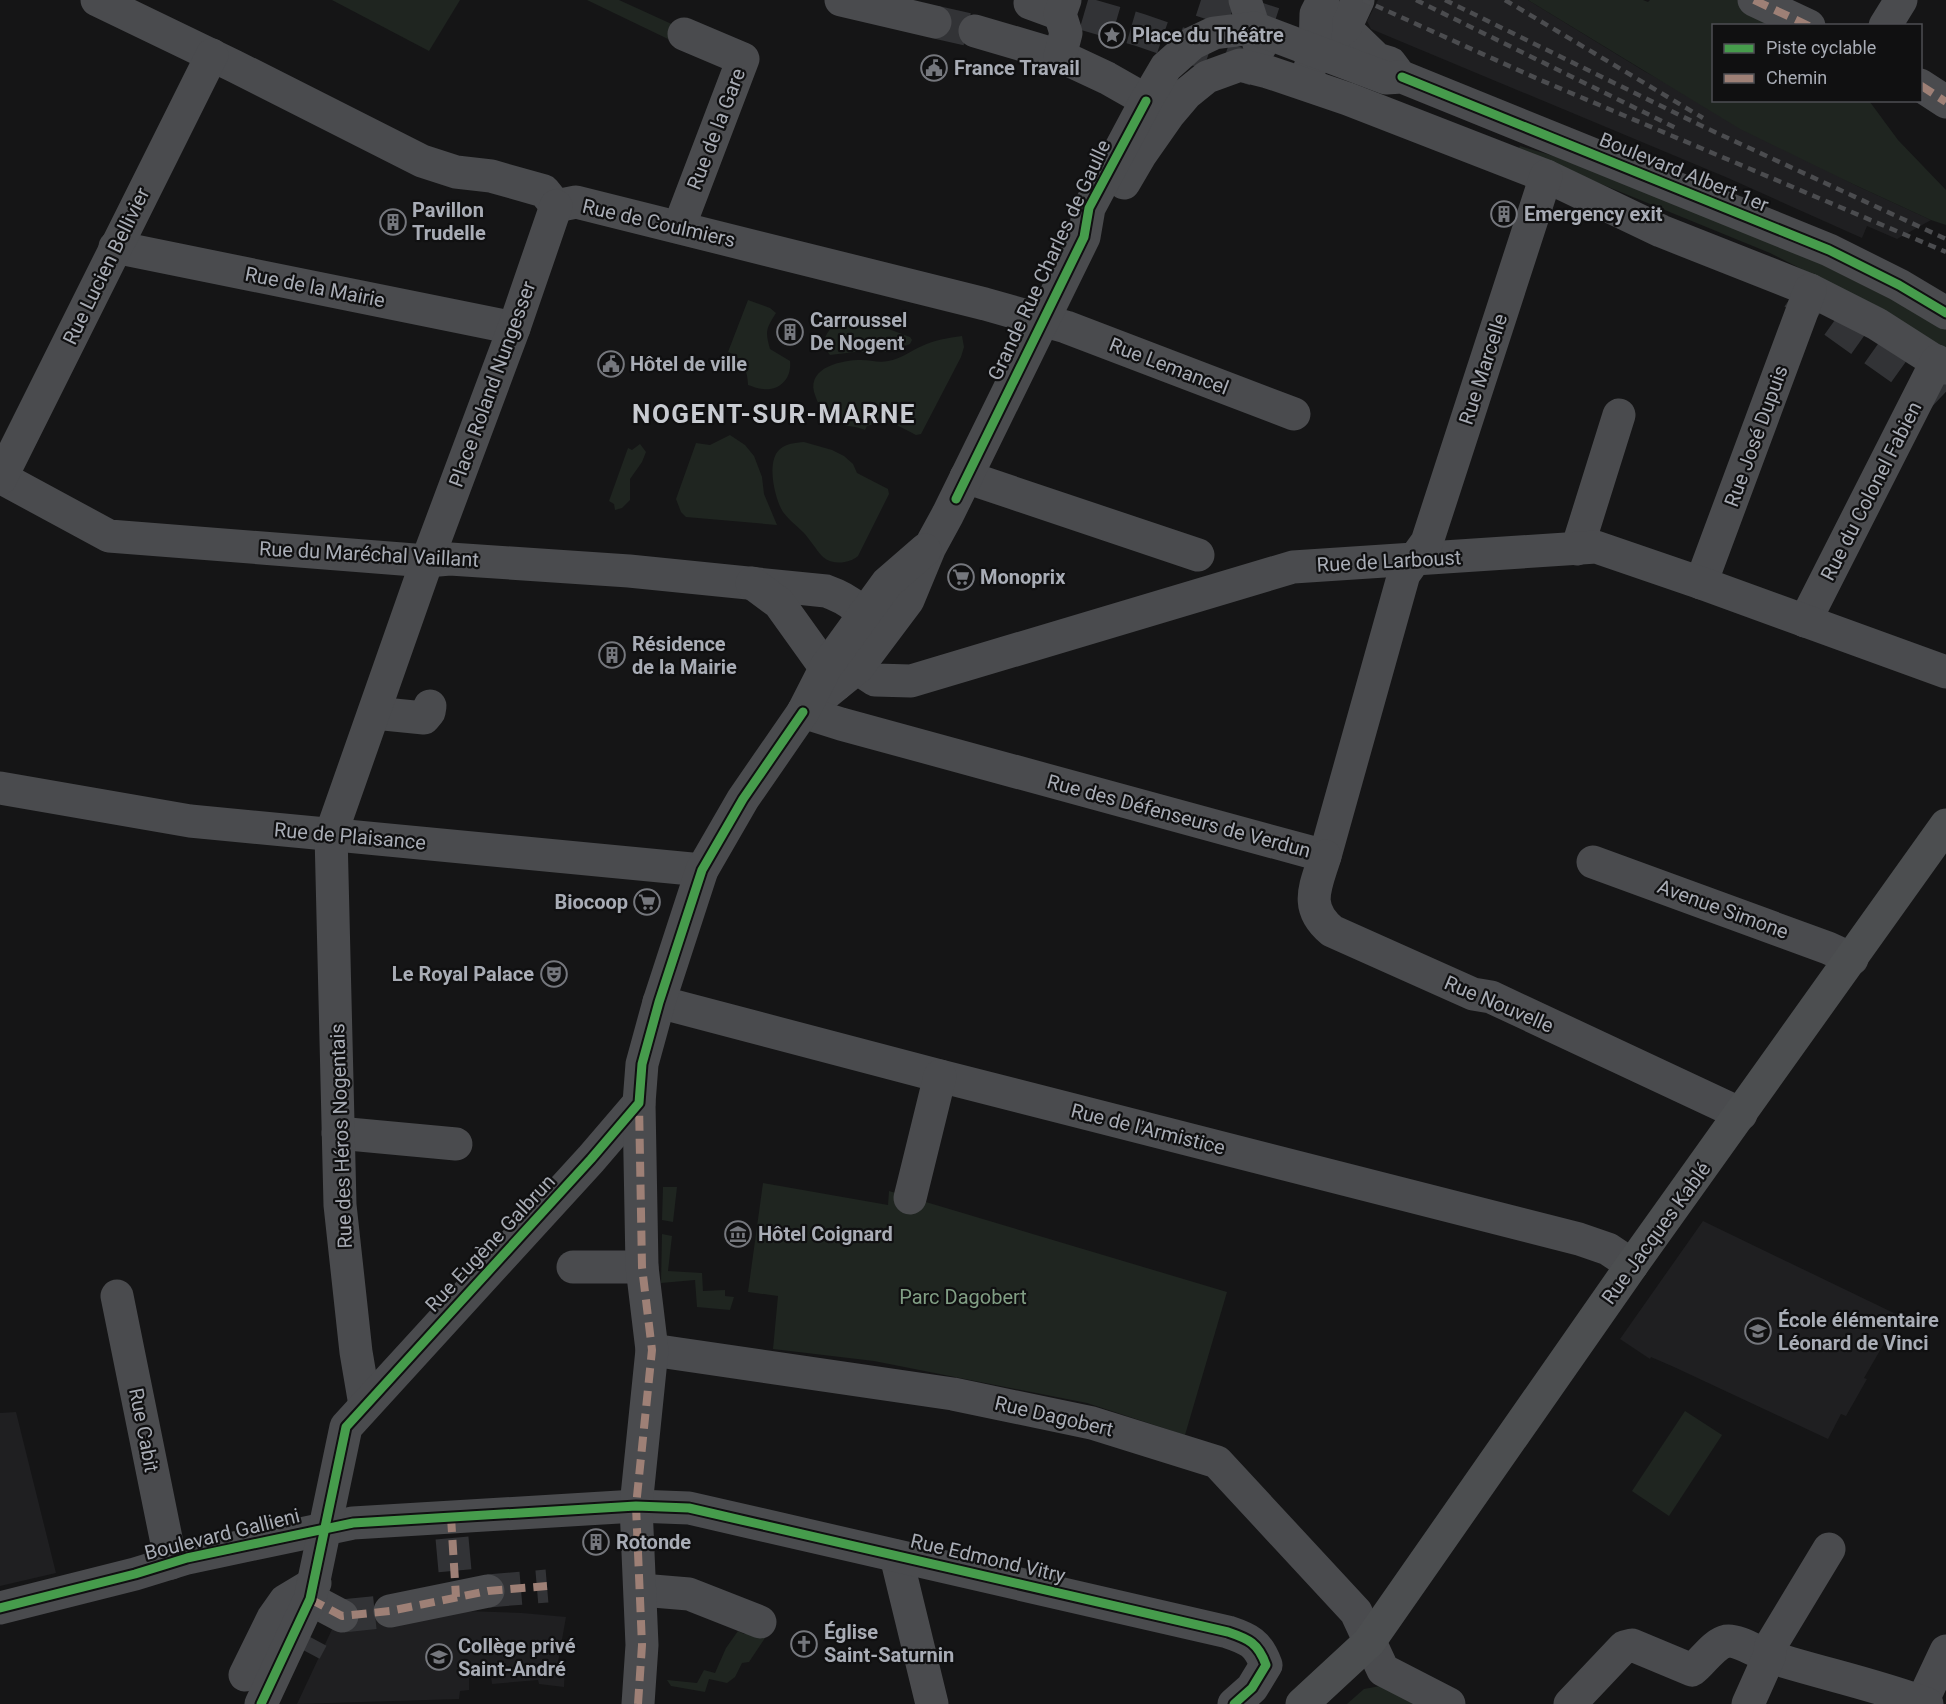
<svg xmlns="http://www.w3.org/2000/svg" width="1946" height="1704" font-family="Roboto,sans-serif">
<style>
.built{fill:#1f1f21}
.green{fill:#1f2520}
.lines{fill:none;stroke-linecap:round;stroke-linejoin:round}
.minor-tunnel{stroke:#323336;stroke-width:33;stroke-dasharray:33 16;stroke-linecap:butt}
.highway-tunnel{stroke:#323336;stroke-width:33;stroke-dasharray:33 16;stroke-linecap:butt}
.minor{stroke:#4a4b4e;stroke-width:33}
.major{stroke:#4c4e50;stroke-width:33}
.rail{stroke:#4b4c4f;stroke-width:4.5;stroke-dasharray:8 6;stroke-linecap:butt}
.quiet{stroke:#9e8076;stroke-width:8;stroke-dasharray:15 8;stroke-linecap:butt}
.cycleway-casing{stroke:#101011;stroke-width:13}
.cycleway{stroke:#469c4c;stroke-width:9}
.labels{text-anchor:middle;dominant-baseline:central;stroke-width:4.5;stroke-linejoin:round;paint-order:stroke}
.poi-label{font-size:20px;font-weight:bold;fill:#a8acb5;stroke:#101011;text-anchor:start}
.street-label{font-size:20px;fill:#a8acb5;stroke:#101011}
.park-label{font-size:20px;fill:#819e84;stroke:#101011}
.district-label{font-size:26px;font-weight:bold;letter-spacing:1.5px;fill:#c8cbd1;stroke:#101011}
</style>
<rect width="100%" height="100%" fill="#151516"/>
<g class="built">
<polygon points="1378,0 1528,0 1644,71 1855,185 1931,220 1897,239 1867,226 1862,238 1728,178 1371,29 1367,21"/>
<polygon points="1703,1221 1900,1316 1864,1378 1867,1379 1846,1416 1841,1414 1828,1439 1674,1367 1651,1357 1650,1359 1620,1339"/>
<polygon points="16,1412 56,1573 0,1586 0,1413"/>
<polygon points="464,1611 522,1613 566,1617 558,1662 565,1664 564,1687 539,1684 538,1680 492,1684 491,1676 469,1678 469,1690 460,1691 459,1699 297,1704 335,1623"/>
</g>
<g class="green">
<polygon points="332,0 460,0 429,51"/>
<polygon points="587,0 619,0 676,26 722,65"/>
<polygon points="1528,0 1643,0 1648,2 1650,0 1741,0 1789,25 1714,26 1714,100 1871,101 1870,102 1898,140 1946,190 1946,225 1931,220 1855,185 1740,129"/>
<polygon points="1520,146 1594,168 1760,229 1928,318 1946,329 1946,360 1817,277 1770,253 1518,150"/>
<path d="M748,300L770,308L776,313C766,329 765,331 770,349L790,361C792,378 780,391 763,389C758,389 752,386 748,385C748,371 742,357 728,352Z"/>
<path d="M845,319L870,322L910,337L912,340L910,344L889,352H855L830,355L823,346C824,334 833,323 845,319Z"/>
<path d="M962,336L964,347L961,357L921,434L916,435L887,420L867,426L865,430C854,425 840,427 830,419C822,414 817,401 814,392C808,367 842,360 861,360C870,360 879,363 888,361C901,359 910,351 922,346C934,340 948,338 962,336Z"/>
<polygon points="730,435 745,445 754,456 762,477 764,494 777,525 686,517 681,512 676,499 696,443 710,445"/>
<path d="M804,442L832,450L844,456L853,464L857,473L888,489L889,494L858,556C849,564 832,565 823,557C816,550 810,539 803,532C796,525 789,520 783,512C775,499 766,463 779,450C786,443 795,443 804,442Z"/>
<polygon points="640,444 646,452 642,462 630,479 630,500 622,508 615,510 614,504 609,501 628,448 632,450"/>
<polygon points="763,1183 888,1205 889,1191 1227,1292 1185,1435 1087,1403 874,1361 773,1349 778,1296 748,1292"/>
<polygon points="663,1187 677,1187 673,1222 662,1220"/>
<polygon points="662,1234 672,1236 668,1271 702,1273 703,1291 725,1290 725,1296 734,1297 730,1310 697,1307 695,1280 661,1283"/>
<polygon points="1685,1411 1722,1435 1669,1516 1632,1491"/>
<polygon points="771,1629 749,1662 742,1663 735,1677 727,1683 709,1679 705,1692 671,1686 667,1680 697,1683 704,1670 715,1673 726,1648 738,1631 744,1634"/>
<polygon points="1391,1684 1431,1704 1347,1704 1364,1689"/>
</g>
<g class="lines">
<g class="minor-tunnel">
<polyline points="935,22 975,31"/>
<polyline points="452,1538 456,1582"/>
<polyline points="488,1591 547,1586"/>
<polyline points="342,1616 390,1611"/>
<polyline points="305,1651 312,1638"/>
</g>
<g class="highway-tunnel">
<polyline points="1037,0 1140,30 1259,71"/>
<polyline points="1201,0 1274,24"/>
<polyline points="1794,293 1929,389 1946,405"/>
</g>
<g class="minor">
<polyline points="97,0 234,66 422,161 456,172 491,176 544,191 556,206"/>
<polyline points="841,0 935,22"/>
<polyline points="1245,0 1260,47"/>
<polyline points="1754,0 1809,26"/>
<polyline points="1030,3 1060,14"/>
<polyline points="1885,26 1901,0"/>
<polyline points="1345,28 1377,59 1390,63 1396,71"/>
<polyline points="975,31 1060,56 1107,78 1165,111"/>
<polyline points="1328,41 1345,28 1358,0"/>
<polyline points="1060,56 1066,33 1060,14 1065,0"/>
<polyline points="1309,71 1315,51 1316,14 1323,0"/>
<polyline points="1920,85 1946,102"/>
<polyline points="1124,183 1141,154 1169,114 1186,94 1207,77 1240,65 1268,72 1348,99 1546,176 1661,231 1810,290 1877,324 1946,368"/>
<polyline points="556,206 576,202 985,304 1066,327 1294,414"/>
<polyline points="679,227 743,59 684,34"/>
<polyline points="115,247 514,328"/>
<path d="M0,477L109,536L427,561L450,559L629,571L826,591C854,601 860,610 876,634"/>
<polyline points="966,477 1198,555"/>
<polyline points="1,478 212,55"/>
<polyline points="1577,549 1619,415"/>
<polyline points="752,583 779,603 837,684"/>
<polyline points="1701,583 1810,290"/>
<polyline points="1805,621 1937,361"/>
<polyline points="843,652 857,668 875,680 911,681 1293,567 1596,547 1701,583 1946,672"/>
<polyline points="803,712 857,668 908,600 930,547 948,514 1084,237 1089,208 1146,101 1166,67 1193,43 1214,33 1254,28 1386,78 1402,77 1829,250 1899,285 1946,313"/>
<polyline points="803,712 841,724 1325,856 1404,574 1427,542 1546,176"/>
<polyline points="374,713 424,718 429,712 430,706"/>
<polyline points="0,788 190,821 702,870"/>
<path d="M1325,856C1316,886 1303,907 1332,931L1473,994L1491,997L1741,1114"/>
<polyline points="1593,862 1828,948 1852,959"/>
<polyline points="659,1002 940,1076 1579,1239 1608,1249 1632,1265"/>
<polyline points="338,1133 456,1144"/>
<polyline points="910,1198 940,1076"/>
<polyline points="573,1267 642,1267"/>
<polyline points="117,1296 171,1563"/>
<polyline points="652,1350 953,1394 1092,1423 1217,1462 1356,1612 1383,1670 1449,1704"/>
<polyline points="365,1405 356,1352 340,1205 331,834 427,561 514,328 556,206"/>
<polyline points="896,1556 932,1704"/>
<polyline points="641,1590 689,1594 760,1622"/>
<polyline points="310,1599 342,1616"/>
<path d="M0,1608L135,1574L187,1558L353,1523L636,1506L689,1508L1228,1632C1249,1639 1258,1643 1266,1665L1252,1688L1234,1704"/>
<polyline points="390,1611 488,1591"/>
<polyline points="245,1675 273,1618 285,1601 315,1583"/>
<polyline points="1922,1702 1946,1651"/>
<polyline points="261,1704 310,1599 346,1427 591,1159 639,1103"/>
<polyline points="638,1704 642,1645 636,1506 652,1350 642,1267 639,1103 642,1064 659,1002 702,870 743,799 803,712 826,667 887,583 925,550"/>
<path d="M1570,1704L1624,1647L1632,1645L1692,1670C1703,1662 1713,1644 1727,1641C1737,1639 1762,1655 1773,1658C1824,1674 1877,1685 1927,1704"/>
<polyline points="1748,1704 1769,1657 1771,1645 1829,1549"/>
</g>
<polyline class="major" points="1302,1704 1369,1642 1632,1265 1946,825"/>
<g class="rail">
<polyline points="1363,0 1538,79 1946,252"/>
<polyline points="1416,0 1678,129"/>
<polyline points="1445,0 1704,127 1946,239"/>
<polyline points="1505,0 1703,118"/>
</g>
<g class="quiet">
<polyline points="1754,0 1809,26"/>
<polyline points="1920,85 1946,102"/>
<polyline points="451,1517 456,1597"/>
<polyline points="310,1599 342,1616 390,1611 488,1591 547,1586"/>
<polyline points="638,1704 642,1645 636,1506 652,1350 642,1267 639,1103"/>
</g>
<g class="cycleway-casing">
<g id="cycleway">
<polyline points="1402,77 1829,250 1899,285 1946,313"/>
<polyline points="956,499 1084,237 1089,208 1146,101"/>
<path d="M0,1608L135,1574L187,1558L353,1523L636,1506L689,1508L1228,1632C1249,1639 1258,1643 1266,1665L1252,1688L1234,1704"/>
<polyline points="261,1704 310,1599 346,1427 591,1159 639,1103 642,1064 659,1002 702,870 743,799 803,712"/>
</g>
</g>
<use href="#cycleway" class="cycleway"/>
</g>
<defs>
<g id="sight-ring" transform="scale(1.35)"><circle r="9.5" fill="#101011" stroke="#75777d" stroke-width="1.5"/><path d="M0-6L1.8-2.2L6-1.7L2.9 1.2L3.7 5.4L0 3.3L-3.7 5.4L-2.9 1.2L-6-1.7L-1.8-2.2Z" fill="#75777d"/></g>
<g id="civic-ring" transform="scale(1.35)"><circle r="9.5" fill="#101011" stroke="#75777d" stroke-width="1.5"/><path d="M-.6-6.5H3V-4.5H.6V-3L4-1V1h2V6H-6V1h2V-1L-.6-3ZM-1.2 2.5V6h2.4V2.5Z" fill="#75777d"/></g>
<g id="building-ring" transform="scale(1.35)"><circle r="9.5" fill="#101011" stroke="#75777d" stroke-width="1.5"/><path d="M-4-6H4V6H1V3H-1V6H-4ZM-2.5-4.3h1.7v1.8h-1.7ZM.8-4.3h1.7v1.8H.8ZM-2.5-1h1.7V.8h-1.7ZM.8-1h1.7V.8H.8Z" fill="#75777d"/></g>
<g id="supermarket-ring" transform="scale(1.35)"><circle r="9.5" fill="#101011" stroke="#75777d" stroke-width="1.5"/><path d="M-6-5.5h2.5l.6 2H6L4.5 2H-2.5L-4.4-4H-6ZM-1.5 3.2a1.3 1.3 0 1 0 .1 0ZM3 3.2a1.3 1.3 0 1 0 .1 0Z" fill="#75777d"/></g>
<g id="theatre-ring" transform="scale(1.35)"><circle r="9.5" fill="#101011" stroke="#75777d" stroke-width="1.5"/><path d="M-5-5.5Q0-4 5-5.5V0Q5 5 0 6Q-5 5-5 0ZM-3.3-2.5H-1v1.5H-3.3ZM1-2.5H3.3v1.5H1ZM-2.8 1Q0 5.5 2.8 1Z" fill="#75777d"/></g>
<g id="museum-ring" transform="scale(1.35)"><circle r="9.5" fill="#101011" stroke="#75777d" stroke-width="1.5"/><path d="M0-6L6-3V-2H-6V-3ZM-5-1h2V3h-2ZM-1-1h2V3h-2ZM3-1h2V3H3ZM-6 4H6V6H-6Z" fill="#75777d"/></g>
<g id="school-ring" transform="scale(1.35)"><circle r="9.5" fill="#101011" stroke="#75777d" stroke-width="1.5"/><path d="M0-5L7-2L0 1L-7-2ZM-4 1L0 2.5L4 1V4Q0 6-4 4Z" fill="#75777d"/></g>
<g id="church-ring" transform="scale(1.35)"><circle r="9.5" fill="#101011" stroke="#75777d" stroke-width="1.5"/><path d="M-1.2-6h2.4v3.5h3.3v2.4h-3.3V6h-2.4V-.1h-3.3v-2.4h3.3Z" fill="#75777d"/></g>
</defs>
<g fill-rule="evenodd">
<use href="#sight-ring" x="1112" y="35"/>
<use href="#civic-ring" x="934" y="68"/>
<use href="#building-ring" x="1504" y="214"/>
<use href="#building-ring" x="393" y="222"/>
<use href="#building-ring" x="790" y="332"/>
<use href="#civic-ring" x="611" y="364"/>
<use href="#supermarket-ring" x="961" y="577"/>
<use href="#building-ring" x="612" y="655"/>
<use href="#supermarket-ring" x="647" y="902"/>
<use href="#theatre-ring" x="554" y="974"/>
<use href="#museum-ring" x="738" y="1234"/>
<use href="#school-ring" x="1758" y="1331"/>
<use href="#building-ring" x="596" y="1542"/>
<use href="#church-ring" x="804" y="1644"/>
<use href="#school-ring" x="439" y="1657"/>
</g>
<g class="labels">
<g class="poi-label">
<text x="1132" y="35">Place du Théâtre</text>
<text x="954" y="68">France Travail</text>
<text x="412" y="210">Pavillon<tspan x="412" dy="23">Trudelle</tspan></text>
<text x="1524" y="214">Emergency exit</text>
<text x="810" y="320">Carroussel<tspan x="810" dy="23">De Nogent</tspan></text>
<text x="630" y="364">Hôtel de ville</text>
<text x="980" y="577">Monoprix</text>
<text x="632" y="644">Résidence<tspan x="632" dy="23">de la Mairie</tspan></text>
<text x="628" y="902" text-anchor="end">Biocoop</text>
<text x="534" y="974" text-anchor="end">Le Royal Palace</text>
<text x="758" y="1234">Hôtel Coignard</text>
<text x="1778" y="1320">École élémentaire<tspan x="1778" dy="23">Léonard de Vinci</tspan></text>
<text x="616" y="1542">Rotonde</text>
<text x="824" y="1632">Église<tspan x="824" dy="23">Saint-Saturnin</tspan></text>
<text x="458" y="1646">Collège privé<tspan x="458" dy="23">Saint-André</tspan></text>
</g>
<g class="street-label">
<text transform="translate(716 129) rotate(-69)">Rue de la Gare</text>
<text transform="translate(1684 172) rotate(22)">Boulevard Albert 1er</text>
<text transform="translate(659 223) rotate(13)">Rue de Coulmiers</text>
<text transform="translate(1049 260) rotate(-65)">Grande Rue Charles de Gaulle</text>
<text transform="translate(106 266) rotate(-64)">Rue Lucien Bellivier</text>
<text transform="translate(315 287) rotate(11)">Rue de la Mairie</text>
<text transform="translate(1169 366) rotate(21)">Rue Lemancel</text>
<text transform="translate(1483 369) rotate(-72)">Rue Marcelle</text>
<text transform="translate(492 384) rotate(-70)">Place Roland Nungesser</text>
<text transform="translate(1756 436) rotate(-70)">Rue José Dupuis</text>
<text transform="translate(1871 491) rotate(-63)">Rue du Colonel Fabien</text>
<text transform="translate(369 554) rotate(3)">Rue du Maréchal Vaillant</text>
<text transform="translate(1389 561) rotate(-3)">Rue de Larboust</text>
<text transform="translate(1179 816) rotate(15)">Rue des Défenseurs de Verdun</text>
<text transform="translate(350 836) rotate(5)">Rue de Plaisance</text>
<text transform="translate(1723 909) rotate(20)">Avenue Simone</text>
<text transform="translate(1499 1004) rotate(23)">Rue Nouvelle</text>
<text transform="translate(1148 1129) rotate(14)">Rue de l'Armistice</text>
<text transform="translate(341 1136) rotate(-92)">Rue des Héros Nogentais</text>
<text transform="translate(1656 1233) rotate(-54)">Rue Jacques Kablé</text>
<text transform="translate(490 1243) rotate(-47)">Rue Eugène Galbrun</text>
<text transform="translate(1054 1416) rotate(13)">Rue Dagobert</text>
<text transform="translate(144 1430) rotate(79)">Rue Cabit</text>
<text transform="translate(222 1534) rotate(-14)">Boulevard Gallieni</text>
<text transform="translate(988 1558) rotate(13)">Rue Edmond Vitry</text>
</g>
<g class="park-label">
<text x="963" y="1297">Parc Dagobert</text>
</g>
<g class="district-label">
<text x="774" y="414">NOGENT-SUR-MARNE</text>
</g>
</g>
<rect x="1712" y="24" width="210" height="78" fill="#101011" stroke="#4d4e53" stroke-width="1.5"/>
<rect x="1724" y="44" width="30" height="9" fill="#469c4c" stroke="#4d4e53" stroke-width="1.5"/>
<text x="1766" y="54" font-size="18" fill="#a8acb5">Piste cyclable</text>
<rect x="1724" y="74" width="30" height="9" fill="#9e8076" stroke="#4d4e53" stroke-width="1.5"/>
<text x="1766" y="84" font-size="18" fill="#a8acb5">Chemin</text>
</svg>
